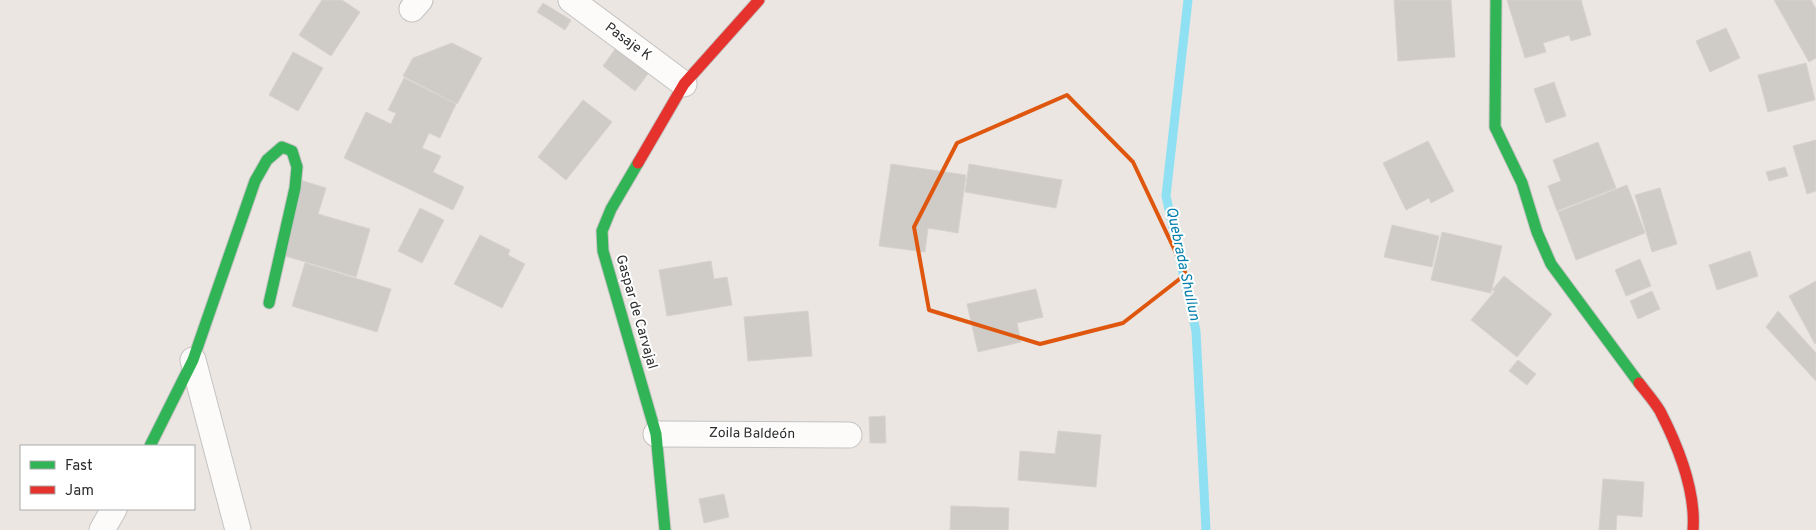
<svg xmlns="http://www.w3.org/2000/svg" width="1816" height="530" font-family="Overpass,sans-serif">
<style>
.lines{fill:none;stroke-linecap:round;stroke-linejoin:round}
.stream{stroke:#8fe0f2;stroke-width:9}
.building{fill:#cfccc8;stroke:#d6d2ce}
.street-casing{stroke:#c4c3c3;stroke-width:27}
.fast-casing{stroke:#c4c3c3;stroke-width:13}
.jam-casing{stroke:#c4c3c3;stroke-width:13}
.street{stroke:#fcfbfa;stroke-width:25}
.fast{stroke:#30b455;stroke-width:11}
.jam{stroke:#e5322d;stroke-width:11}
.marked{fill:none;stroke:#df570e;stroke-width:4;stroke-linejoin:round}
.labels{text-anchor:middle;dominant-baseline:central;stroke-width:4;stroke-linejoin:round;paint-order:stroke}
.street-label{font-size:14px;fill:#2c2c2c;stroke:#fff}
.water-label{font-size:15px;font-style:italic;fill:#007eac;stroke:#fff}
</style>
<rect width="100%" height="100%" fill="#ebe6e1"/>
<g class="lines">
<polyline class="stream" points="1188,0 1166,196 1196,331 1206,530"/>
</g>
<g class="building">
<polygon points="322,0 342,0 360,12 331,56 299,35"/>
<polygon points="1394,0 1451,0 1455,57 1398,61"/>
<polygon points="1507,0 1581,0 1591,35 1571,41 1569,35 1543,43 1546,52 1525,58"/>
<polygon points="1774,0 1811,0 1816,9 1816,58 1809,62"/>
<polygon points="543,3 571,20 565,30 537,12"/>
<polygon points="1726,28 1740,58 1710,72 1696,41"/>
<polygon points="621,41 654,66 635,91 603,66"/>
<polygon points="452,43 482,58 457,104 403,76 413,58"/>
<polygon points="293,52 323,68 298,111 269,95"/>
<polygon points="1806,63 1815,100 1768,112 1758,75"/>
<polygon points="404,78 456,104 440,138 429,133 422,148 441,156 433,172 464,187 453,210 344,158 366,112 391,124 396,113 388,110"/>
<polygon points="1554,82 1566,116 1546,123 1534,89"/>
<polygon points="583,100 612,122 566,180 538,157"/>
<polygon points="1816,140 1816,191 1807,194 1793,146"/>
<polygon points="1428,141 1454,191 1431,203 1429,198 1406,210 1383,163"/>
<polygon points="1598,142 1616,188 1557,211 1548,186 1561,181 1553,160"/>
<polygon points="891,164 966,175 958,233 928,228 925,252 879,246"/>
<polygon points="969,164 1062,180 1056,208 965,192"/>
<polygon points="1785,167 1788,176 1769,181 1766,172"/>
<polygon points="300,180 326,188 318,214 370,229 356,277 282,255"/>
<polygon points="1627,185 1645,233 1576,260 1558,212"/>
<polygon points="1660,188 1677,244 1652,252 1635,195"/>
<polygon points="420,208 444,220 422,263 398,251"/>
<polygon points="1392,225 1439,236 1432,267 1384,257"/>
<polygon points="1442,232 1502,246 1491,293 1431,280"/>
<polygon points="480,235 510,250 508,255 525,264 502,308 454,284"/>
<polygon points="1750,251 1758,276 1717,290 1709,265"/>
<polygon points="1640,259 1651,286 1626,296 1615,270"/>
<polygon points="711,261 714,279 727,277 732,305 667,316 659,270"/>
<polygon points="305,263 391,289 377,332 292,306"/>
<polygon points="1504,276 1552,314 1517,357 1471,320 1495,291 1492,290"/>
<polygon points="1816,281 1816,343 1815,344 1789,296"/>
<polygon points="1036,289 1043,317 1017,323 1021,342 978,352 967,304"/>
<polygon points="1652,291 1660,309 1638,319 1630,301"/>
<polygon points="808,311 812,356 748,361 744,317"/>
<polygon points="1778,311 1816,353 1816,381 1766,327"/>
<polygon points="1518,360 1536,374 1527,385 1509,371"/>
<polygon points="885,416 886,443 870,443 869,417"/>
<polygon points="1058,431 1101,435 1096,487 1018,480 1020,451 1055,454"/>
<polygon points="1603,479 1644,482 1642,517 1617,515 1616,530 1599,530"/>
<polygon points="724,494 729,517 704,523 699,499"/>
<polygon points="951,506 1009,508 1008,530 950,530"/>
</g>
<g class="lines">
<g class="street-casing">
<g id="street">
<polyline points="571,0 684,84"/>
<polyline points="412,9 420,0"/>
<polyline points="193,360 238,530"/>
<polyline points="656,434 849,435"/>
<polyline points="102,530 114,509"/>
</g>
</g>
<g class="fast-casing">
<g id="fast">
<polyline points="1496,0 1495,127 1522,183 1537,232 1551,264 1639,383"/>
<polyline points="638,163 611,209 602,231 603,251 656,434 665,530"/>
<polyline points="150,446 193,360 255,181 267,160 282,147 292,151 297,167 295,188 269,303"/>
</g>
</g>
<g class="jam-casing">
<g id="jam">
<polyline points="638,163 684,84 759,0"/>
<path d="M1639,383C1646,392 1654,401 1660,411C1678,446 1696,491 1693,530"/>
</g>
</g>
<use href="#street" class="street"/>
<use href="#fast" class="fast"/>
<use href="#jam" class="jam"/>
</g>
<path class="marked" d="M1067,95L1133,162L1186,274L1123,323L1040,344L929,310L914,227L957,143Z"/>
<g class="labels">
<g class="street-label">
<text transform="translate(628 42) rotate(36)">Pasaje K</text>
<text transform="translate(636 312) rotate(74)">Gaspar de Carvajal</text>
<text transform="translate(752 434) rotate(1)">Zoila Baldeón</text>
</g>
<g class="water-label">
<text transform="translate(1182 264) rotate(78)">Quebrada Shullun</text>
</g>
</g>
<rect x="20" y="445" width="175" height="65" fill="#ffffff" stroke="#ababab"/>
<rect x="30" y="461" width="25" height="8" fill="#30b455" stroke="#ababab"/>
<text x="65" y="470" font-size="15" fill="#2c2c2c">Fast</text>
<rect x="30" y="486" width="25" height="8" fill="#e5322d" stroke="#ababab"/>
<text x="65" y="495" font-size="15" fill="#2c2c2c">Jam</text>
</svg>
